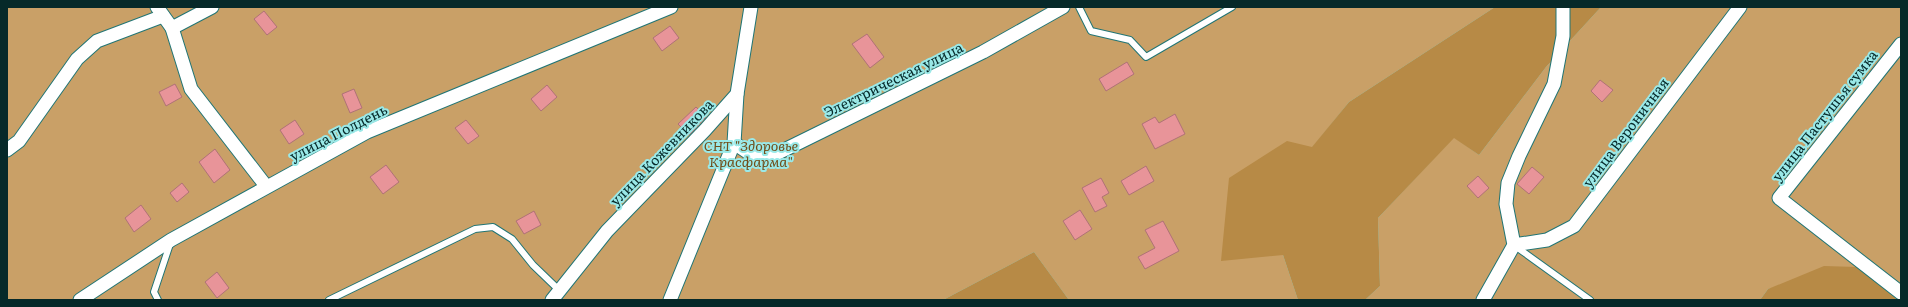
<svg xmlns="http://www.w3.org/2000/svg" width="1908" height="307" font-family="Literata,serif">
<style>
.green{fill:#c9a067}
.forest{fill:#b78a46}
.building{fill:#e89499;stroke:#af7276}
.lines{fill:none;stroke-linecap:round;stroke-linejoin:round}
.lane-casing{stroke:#217575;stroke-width:8}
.street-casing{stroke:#217575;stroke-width:15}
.lane{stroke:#fff;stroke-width:6}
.street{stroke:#fff;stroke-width:13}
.labels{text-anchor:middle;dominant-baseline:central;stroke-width:4;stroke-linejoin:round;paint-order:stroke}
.street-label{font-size:14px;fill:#062929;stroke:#9ae9e8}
.park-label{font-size:14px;font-style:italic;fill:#704f1c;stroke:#9ae9e8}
</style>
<rect width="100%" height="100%" fill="#8ddcdb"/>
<g class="green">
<polygon points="7,7 1495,7 1349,102 1312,148 1283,255 1298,300 1069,300 1034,252 943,300 7,300"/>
<polygon points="1601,7 1901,7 1901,300 1898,300 1857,267 1768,289 1760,300 1365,300 1380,286 1378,218 1454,137 1479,155 1546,67"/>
</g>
<g class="forest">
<polygon points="1495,7 1601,7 1546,67 1479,155 1454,138 1378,218 1380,286 1365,300 1298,300 1283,255 1221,261 1229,178 1287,141 1312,147 1349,102"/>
<polygon points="1034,252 1069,300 943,300"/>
<polygon points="1824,266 1857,267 1898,300 1760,300 1768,289"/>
</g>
<g class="building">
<polygon points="264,11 277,27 267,35 254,19"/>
<polygon points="670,26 679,38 662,51 653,38"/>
<polygon points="867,34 884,57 870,68 852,44"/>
<polygon points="1127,62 1134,74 1106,91 1099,79"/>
<polygon points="1600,80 1613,90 1602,102 1591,91"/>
<polygon points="175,84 182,97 166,106 159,92"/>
<polygon points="547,85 557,97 541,111 531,99"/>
<polygon points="354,89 362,108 350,113 342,94"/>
<polygon points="696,107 706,117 689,135 678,124"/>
<polygon points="1175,114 1185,134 1155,149 1142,124 1155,117 1159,123"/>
<polygon points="295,120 304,134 289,144 280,130"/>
<polygon points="466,120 479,136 468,144 455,128"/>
<polygon points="215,149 230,170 214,183 199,162"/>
<polygon points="386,165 399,182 383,194 370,177"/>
<polygon points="1146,166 1154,181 1129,195 1121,181"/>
<polygon points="1532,167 1544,177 1529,194 1517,184"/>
<polygon points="1478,176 1489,188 1478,198 1467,186"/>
<polygon points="1101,178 1109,193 1102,197 1107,206 1095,212 1082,188"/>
<polygon points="182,183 189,192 177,202 170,193"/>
<polygon points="141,205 151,219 134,232 125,218"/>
<polygon points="1080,210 1092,229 1075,240 1063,221"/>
<polygon points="534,211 541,225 524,234 516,221"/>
<polygon points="1163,221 1179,251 1145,269 1138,257 1155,248 1145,230"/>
<polygon points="217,272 229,288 217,298 205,282"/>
</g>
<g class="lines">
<g class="lane-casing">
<g id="lane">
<polyline points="1079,7 1091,31 1130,40 1146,57 1232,7"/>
<polyline points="1515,246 1590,300"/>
<polyline points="158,300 154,292 170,244"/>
<polyline points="329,300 475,229 493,227 512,239 533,265 560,291"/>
</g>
</g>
<g class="street-casing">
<g id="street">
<polyline points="157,7 172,28 191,89 266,186"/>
<polyline points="172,28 212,7"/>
<polyline points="1901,44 1779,198 1901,293"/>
<polyline points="734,143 755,157 776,154 983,52 1063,7"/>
<polyline points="7,150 19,141 77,59 97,41 163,16"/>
<polyline points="1514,245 1547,240 1574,226 1740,7"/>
<polyline points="80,300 171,240 367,132 671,7"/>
<polyline points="552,300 607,231 705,130 737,94 751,7"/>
<polyline points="670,300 734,143 737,94"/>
<polyline points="1483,300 1514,245 1506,204 1508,183 1519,156 1554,84 1563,36 1563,7"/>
</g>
</g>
<use href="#lane" class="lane"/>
<use href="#street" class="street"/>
</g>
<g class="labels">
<g class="street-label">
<text transform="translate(893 79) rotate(-26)">Электрическая улица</text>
<text transform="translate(1824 115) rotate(-52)">улица Пастушья сумка</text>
<text transform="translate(338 132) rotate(-27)">улица Полдень</text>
<text transform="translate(1625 132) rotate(-53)">улица Вероничная</text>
<text transform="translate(661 152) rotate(-46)">улица Кожевникова</text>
</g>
<g class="park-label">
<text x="751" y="145">СНТ "Здоровье<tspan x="751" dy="16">Красфарма"</tspan></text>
</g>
</g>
<rect width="1908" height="307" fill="none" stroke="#062929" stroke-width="16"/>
</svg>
